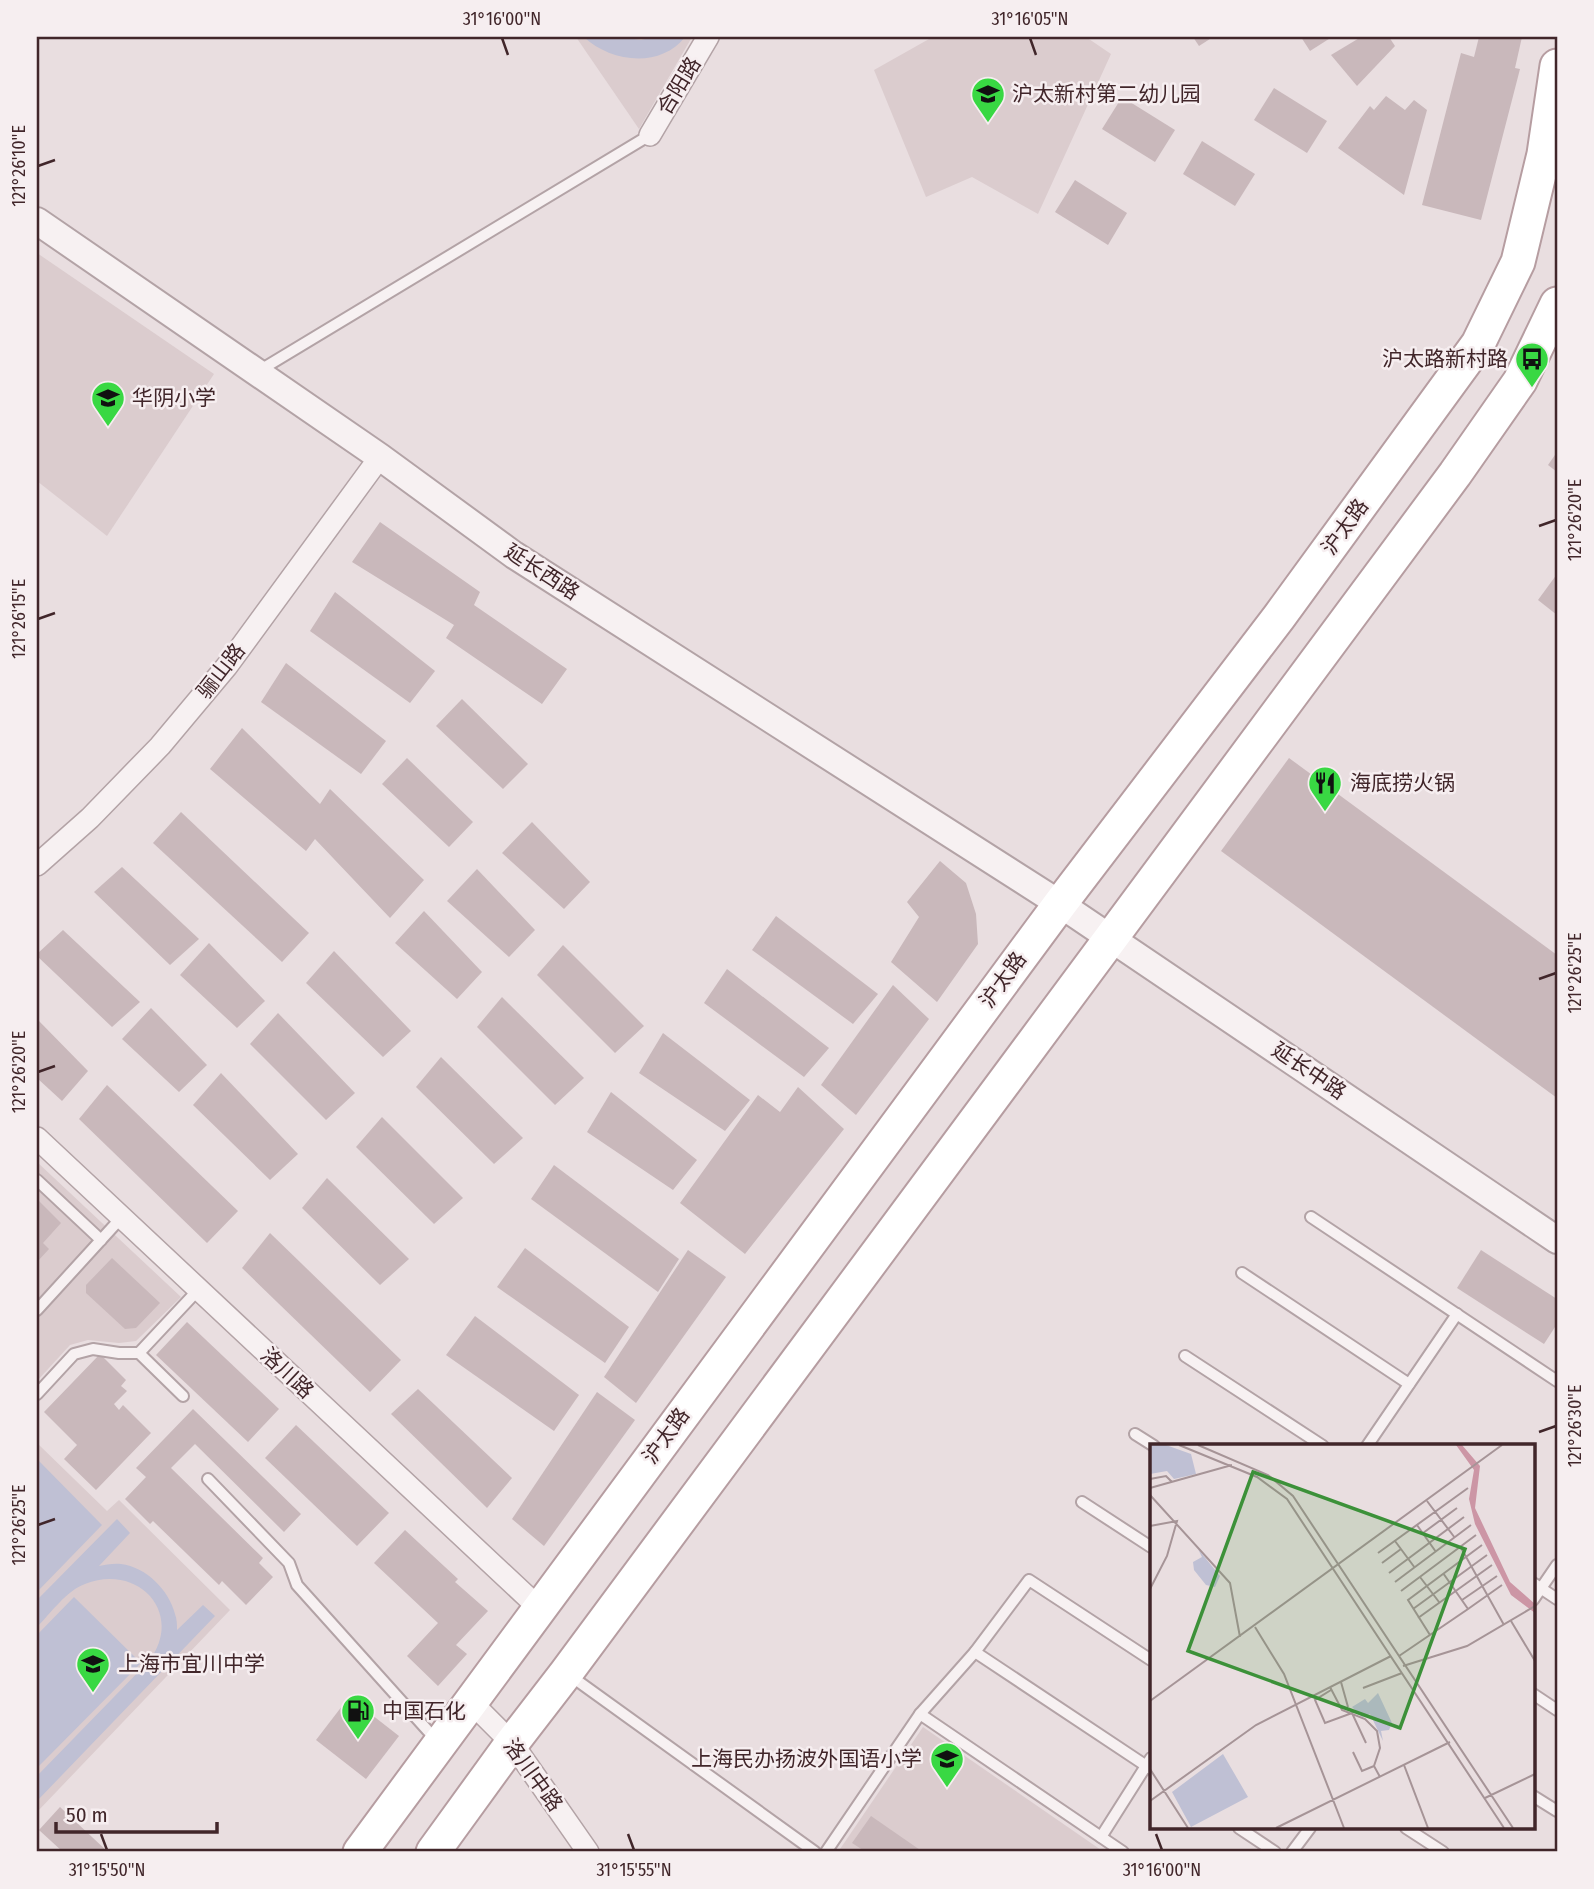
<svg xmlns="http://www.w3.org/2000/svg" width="1594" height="1889" font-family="'Fira Sans Condensed','Noto Sans SC',sans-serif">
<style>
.built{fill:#dbccce}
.park{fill:#bfc0d4}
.building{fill:#c9b8bb}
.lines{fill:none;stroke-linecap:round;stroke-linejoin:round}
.service-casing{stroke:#b3a3a6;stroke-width:14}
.minor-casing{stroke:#b3a3a6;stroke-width:24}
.tertiary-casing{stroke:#b3a3a6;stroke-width:30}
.primary-casing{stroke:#b69da1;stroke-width:37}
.service{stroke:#f7f1f2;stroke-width:10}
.minor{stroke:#f7f1f2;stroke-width:21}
.tertiary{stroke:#f7f1f2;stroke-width:26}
.primary{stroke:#fff;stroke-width:33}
.ticks{fill:none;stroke:#41262a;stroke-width:2.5}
.labels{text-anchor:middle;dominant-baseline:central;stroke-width:5;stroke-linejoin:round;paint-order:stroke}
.street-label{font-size:21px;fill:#41262a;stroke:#f6eef0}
.poi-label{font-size:21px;fill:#41262a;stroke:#f6eef0;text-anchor:start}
.inset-road{fill:none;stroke:#a69497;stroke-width:2}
.view{fill:#3c9139;fill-opacity:0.15;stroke:#3c9139;stroke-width:3.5}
.inset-edge{fill:none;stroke:#41262a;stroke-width:3.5}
.neatline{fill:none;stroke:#41262a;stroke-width:2.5}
.ticks-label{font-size:18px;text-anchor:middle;fill:#41262a}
</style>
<rect width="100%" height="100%" fill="#e9dee0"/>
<g class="built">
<polygon points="576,37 692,37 639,129"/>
<polygon points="928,37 1086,37 1111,54 1038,214 972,177 926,197 874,70 929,39"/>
<polygon points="37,253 214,374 107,536 37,481"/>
<polygon points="37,1162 181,1297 136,1341 119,1343 88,1340 70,1345 37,1381"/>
<polygon points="37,1443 107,1511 119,1500 230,1610 37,1812"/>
<polygon points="923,1727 1104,1852 838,1852"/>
</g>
<g class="park">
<path d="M584,37H619L641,40L653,37H685C660,69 610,62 584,37Z"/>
<polygon points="37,1459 102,1525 37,1592"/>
<path d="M117,1519L130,1533L99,1566C105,1565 114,1563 121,1564C146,1567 169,1590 175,1614C177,1619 177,1625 177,1630L203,1605L215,1616L37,1801V1776L149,1661C185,1613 138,1563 85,1584C66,1591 51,1613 37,1627V1600Z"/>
<polygon points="74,1597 141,1663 37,1768 37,1635"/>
</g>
<g class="building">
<polygon points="1193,37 1213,37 1199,46"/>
<polygon points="1301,37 1332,37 1310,51"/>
<polygon points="1361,37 1389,37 1395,46 1357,86 1331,55"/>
<polygon points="1479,37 1522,37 1515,68 1520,69 1481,220 1422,205 1461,53 1474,57"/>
<polygon points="1274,88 1327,121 1307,153 1254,120"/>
<polygon points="1386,96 1405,110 1414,100 1427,110 1404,195 1338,148 1370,106 1374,110"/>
<polygon points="1122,97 1175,130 1155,162 1102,129"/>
<polygon points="1202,141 1255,174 1235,206 1183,174"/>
<polygon points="1075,180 1127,213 1108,245 1055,212"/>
<polygon points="1557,452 1557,472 1548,465"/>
<polygon points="380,522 480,592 474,605 567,669 542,704 446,638 454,625 352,562"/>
<polygon points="1557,574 1557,615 1538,600"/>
<polygon points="335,592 435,671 410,703 310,631"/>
<polygon points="286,663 386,741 361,774 261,702"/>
<polygon points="462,699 528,764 503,789 436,726"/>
<polygon points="242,728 320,804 330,789 424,880 390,918 315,839 306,851 210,769"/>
<polygon points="407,758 473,822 449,847 382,784"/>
<polygon points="1289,758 1557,955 1557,1098 1221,851"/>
<polygon points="181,812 309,933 282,962 153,843"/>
<polygon points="532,822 590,882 564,909 502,853"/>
<polygon points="940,861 966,883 976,914 978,944 937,1002 891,962 919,917 907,902"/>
<polygon points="122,867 199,939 170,965 94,892"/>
<polygon points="477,869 535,930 509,957 447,901"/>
<polygon points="424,911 482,972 457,999 395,943"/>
<polygon points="776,916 878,994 853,1024 752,950"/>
<polygon points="63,930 140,1002 112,1027 37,956 37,954"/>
<polygon points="209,943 265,1001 237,1028 180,975"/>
<polygon points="563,945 644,1026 615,1053 537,975"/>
<polygon points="334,951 411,1031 383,1057 306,983"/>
<polygon points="727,969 829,1048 804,1077 704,1003"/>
<polygon points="893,985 929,1019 856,1115 821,1085"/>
<polygon points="502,997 584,1078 555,1105 477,1027"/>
<polygon points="151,1008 207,1065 179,1092 122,1039"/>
<polygon points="278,1013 355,1093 326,1120 250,1044"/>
<polygon points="37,1019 88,1071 62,1101 37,1078"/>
<polygon points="663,1033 750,1100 725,1131 639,1073"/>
<polygon points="441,1057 523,1138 494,1164 416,1087"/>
<polygon points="221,1073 298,1154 270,1180 193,1105"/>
<polygon points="107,1085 238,1211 207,1243 79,1119"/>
<polygon points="798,1087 844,1129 745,1254 680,1203 758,1095 780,1112"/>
<polygon points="611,1092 697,1160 673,1190 587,1132"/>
<polygon points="382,1117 463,1198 434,1224 356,1147"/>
<polygon points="554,1165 679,1259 658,1292 531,1199"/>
<polygon points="327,1178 409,1259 380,1285 302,1208"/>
<polygon points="37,1199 61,1223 43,1243 49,1249 37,1262"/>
<polygon points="270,1233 401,1360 370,1392 242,1268"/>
<polygon points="525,1248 629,1327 605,1363 497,1287"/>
<polygon points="688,1250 726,1277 636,1403 604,1377"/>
<polygon points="1481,1250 1557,1299 1557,1324 1544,1344 1457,1288"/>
<polygon points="112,1258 160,1303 136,1328 125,1329 86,1293 86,1285"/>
<polygon points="475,1316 579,1395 554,1431 446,1355"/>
<polygon points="187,1322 279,1409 248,1442 156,1355"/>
<polygon points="100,1354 126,1380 121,1386 127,1391 114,1404 119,1410 123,1405 151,1433 96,1490 64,1459 77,1445 44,1412"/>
<polygon points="418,1389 512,1478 487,1508 391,1414"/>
<polygon points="597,1392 635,1420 544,1546 512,1519"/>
<polygon points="193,1409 301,1514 284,1532 195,1444 171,1468 263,1558 259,1563 273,1577 246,1605 222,1581 219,1585 153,1521 150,1524 125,1499 146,1477 136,1468"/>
<polygon points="296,1425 389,1513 357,1546 265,1458"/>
<polygon points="405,1530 458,1579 455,1582 488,1611 456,1645 467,1654 438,1686 407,1656 438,1623 374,1563"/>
<polygon points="349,1697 399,1736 366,1779 316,1740"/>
<polygon points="60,1807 108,1852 63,1852 39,1830"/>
<polygon points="871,1816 923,1852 866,1852 852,1843"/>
</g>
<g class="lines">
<g class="service-casing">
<g id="service">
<polyline points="257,372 650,135"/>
<polyline points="37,1180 101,1240"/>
<polyline points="1311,1217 1557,1381"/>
<polyline points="1242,1273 1409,1384"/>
<polyline points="37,1310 121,1218"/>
<polyline points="139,1353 183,1396"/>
<polyline points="1185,1356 1323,1446"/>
<polyline points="37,1394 74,1354 93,1349 119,1353 139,1353 198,1290"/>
<polyline points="1135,1434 1154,1446"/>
<polyline points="1367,1446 1457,1314"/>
<polyline points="208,1479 289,1563 297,1585 438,1742"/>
<polyline points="1082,1502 1151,1547"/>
<polyline points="1533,1583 1557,1599"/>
<polyline points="1533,1600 1557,1565"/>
<polyline points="975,1652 1151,1769"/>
<polyline points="568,1674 815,1852"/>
<polyline points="1533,1694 1557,1710"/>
<polyline points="920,1714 1123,1852"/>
<polyline points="1533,1796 1557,1811"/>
<polyline points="1239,1828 1275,1852"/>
<polyline points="1406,1828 1443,1852"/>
<polyline points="1101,1837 1151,1758"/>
<polyline points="826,1852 920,1714 975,1652 1029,1580 1151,1660"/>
<polyline points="1292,1852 1310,1828"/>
</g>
</g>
<g class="minor-casing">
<g id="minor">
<polyline points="650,135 708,37"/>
<polyline points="37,865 90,818 160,746 227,666 380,457"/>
<polyline points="37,1138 539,1608"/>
<polyline points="471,1702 512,1743 588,1852"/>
</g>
</g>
<g class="tertiary-casing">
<polyline id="tertiary" points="37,221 380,457 514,555 1060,904 1557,1240"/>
</g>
<g class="primary-casing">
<g id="primary">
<polyline points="360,1852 1060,904 1279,617 1478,344 1518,262 1544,154 1557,66"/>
<polyline points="433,1852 512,1743 566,1673 1455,474 1520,381 1557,304"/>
</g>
</g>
<use href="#service" class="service"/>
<use href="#minor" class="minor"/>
<use href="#tertiary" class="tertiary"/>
<use href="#primary" class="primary"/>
</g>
<path class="ticks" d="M502,38L508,55M1030,38L1036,55M38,166L55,160M1539,526L1556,520M38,619L55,613M1539,979L1556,973M38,1072L55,1066M1539,1432L1556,1426M38,1525L55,1519M101,1834L107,1850M628,1834L634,1850M1156,1834L1162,1850"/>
<defs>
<g id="school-pin" transform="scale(1.75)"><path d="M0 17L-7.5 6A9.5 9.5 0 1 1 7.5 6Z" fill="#39d843" stroke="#f6eef0"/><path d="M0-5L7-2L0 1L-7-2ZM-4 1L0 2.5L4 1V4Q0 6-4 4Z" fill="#111"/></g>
<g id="bus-pin" transform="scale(1.75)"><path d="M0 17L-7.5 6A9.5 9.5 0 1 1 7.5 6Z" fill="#39d843" stroke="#f6eef0"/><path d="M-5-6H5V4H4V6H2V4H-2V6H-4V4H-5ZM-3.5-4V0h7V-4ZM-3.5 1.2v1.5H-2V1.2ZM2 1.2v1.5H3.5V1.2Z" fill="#111"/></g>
<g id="restaurant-pin" transform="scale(1.75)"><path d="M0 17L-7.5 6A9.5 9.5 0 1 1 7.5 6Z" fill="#39d843" stroke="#f6eef0"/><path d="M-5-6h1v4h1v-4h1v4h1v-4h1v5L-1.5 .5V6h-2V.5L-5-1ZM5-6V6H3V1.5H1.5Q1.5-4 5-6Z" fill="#111"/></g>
<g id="fuel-pin" transform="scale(1.75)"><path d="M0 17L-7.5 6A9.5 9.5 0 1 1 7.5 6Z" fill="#39d843" stroke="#f6eef0"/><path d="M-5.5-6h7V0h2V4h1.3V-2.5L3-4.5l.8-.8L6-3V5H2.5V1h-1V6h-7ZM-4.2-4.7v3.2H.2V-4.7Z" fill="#111"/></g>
</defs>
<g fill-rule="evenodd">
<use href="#school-pin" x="988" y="94"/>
<use href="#bus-pin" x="1532" y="359"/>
<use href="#school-pin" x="108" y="398"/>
<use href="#restaurant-pin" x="1325" y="783"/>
<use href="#school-pin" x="93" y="1664"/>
<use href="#fuel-pin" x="358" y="1711"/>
<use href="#school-pin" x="947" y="1759"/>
</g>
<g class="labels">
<g class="street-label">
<text transform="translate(679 86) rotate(-59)">合阳路</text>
<text transform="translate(1345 527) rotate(-54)">沪太路</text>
<text transform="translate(542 572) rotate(33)">延长西路</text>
<text transform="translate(221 671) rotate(-52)">骊山路</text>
<text transform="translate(1003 980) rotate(-54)">沪太路</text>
<text transform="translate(1309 1071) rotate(34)">延长中路</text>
<text transform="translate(287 1373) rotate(43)">洛川路</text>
<text transform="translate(666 1436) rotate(-54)">沪太路</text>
<text transform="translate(533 1775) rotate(54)">洛川中路</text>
</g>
<g class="poi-label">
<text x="1012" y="94">沪太新村第二幼儿园</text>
<text x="1508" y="359" text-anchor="end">沪太路新村路</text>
<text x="132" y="398">华阴小学</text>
<text x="1350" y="783">海底捞火锅</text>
<text x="118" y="1664">上海市宜川中学</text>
<text x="382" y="1711">中国石化</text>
<text x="922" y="1759" text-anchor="end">上海民办扬波外国语小学</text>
</g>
</g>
<g transform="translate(1150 1444)">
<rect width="385" height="385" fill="#e9dee0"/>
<path d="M0,1H16L41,10L46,30L24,35L17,27L0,30ZM48,105L70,132L65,143L56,141L44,126L43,118L52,113ZM228,249L242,279L239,286L231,287L233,297L220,270L212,273L202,263L215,255L218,259ZM73,310L98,353L41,383L22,348Z" fill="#bfc0d4"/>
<path d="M306,1H312L330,22L325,64L360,138L385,160V169L361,151L325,80L319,55L324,26Z" fill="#cc96a5"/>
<path class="inset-road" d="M29,1L107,33L137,55L354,384M48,1L118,31L143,52L363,384M0,35L16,32L22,38M0,44L82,21M0,51L80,139L90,193M277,57L305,94M267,81L286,108M0,82L27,77L17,112L0,145M273,89L307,64M245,97L265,124M310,102L354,181M228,109L318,44M232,119L251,105M239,129L314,73M270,133L289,158M245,138L321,81M251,147L326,91M312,156L347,132M263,165L337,111M318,165L352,141M268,174L342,121M361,177L385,217M105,183L134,230L194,384M280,191L258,156L332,101M249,212L318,165L293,129M253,222L317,202L385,162M191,238L198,263M180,243L192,266L215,275L227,287L230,304L224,322L230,333M213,244L252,229M181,246L165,256L175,279L202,269L216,299M0,257L352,1M203,308L212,327L224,322M254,321L278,384M0,325L38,384M335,354L385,330M0,357L106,281L241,212M126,384L300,298"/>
<path class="view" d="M103,28L315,105L250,284L38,207Z"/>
<rect width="385" height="385" class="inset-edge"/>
</g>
<rect width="1594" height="1889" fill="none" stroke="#f6eef0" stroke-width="77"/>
<path d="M56 1822v10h161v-10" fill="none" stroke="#41262a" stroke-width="3.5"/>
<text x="66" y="1822" font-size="21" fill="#41262a" stroke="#f6eef0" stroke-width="5" paint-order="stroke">50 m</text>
<rect x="38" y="38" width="1518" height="1812" class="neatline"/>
<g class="ticks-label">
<text x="502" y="25">31°16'00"N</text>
<text x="1030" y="25">31°16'05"N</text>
<text transform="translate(19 166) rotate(-90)" y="6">121°26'10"E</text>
<text transform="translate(1575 520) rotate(-90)" y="6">121°26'20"E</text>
<text transform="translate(19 619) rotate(-90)" y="6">121°26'15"E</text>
<text transform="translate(1575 973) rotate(-90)" y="6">121°26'25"E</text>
<text transform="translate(19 1072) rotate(-90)" y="6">121°26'20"E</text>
<text transform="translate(1575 1426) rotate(-90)" y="6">121°26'30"E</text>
<text transform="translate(19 1525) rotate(-90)" y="6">121°26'25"E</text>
<text x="107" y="1876">31°15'50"N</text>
<text x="634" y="1876">31°15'55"N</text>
<text x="1162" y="1876">31°16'00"N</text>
</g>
</svg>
